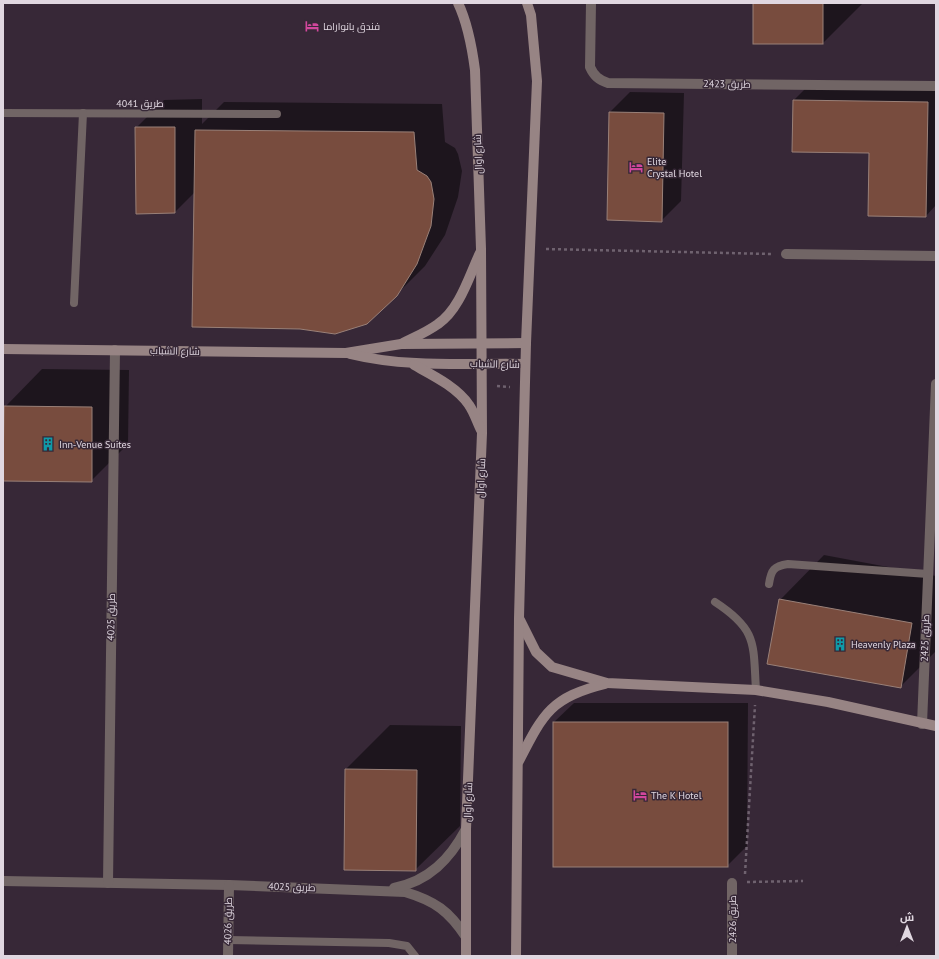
<svg xmlns="http://www.w3.org/2000/svg" width="939" height="959" font-family="'PT Sans',Cairo,sans-serif">
<style>
.shadow{fill:#0007}
.building{fill:#784c3e;stroke:#998078}
.lines{fill:none;stroke-linecap:round;stroke-linejoin:round}
.path{stroke:#6f626f;stroke-width:2.5;stroke-dasharray:3 3;stroke-linecap:butt}
.lane{stroke:#716565;stroke-width:8}
.street{stroke:#716565;stroke-width:10}
.secondary{stroke:#978484;stroke-width:10}
.labels{text-anchor:middle;dominant-baseline:central;stroke-width:3;stroke-linejoin:round;paint-order:stroke}
.poi-label{font-size:10px;fill:#e0d7e0;stroke:#372837;text-anchor:start}
.street-label{font-size:10px;fill:#e0d7e0;stroke:#372837}
</style>
<rect width="100%" height="100%" fill="#372837"/>
<g class="shadow">
<polygon points="754,3 863,3 823,43"/>
<polygon points="814,80 936,82 936,205 926,216 870,152 794,100"/>
<polygon points="630,92 684,93 681,201 661,221 610,112"/>
<polygon points="202,99 202,124 224,102 442,104 445,142 455,148 458,154 462,171 458,197 445,235 425,266 396,295 195,192 175,212 136,128 164,100"/>
<polygon points="42,369 129,370 128,444 91,481 5,407"/>
<polygon points="824,555 936,576 936,651 900,687 780,600"/>
<polygon points="574,703 748,703 747,846 727,866 554,722"/>
<polygon points="390,725 461,726 460,826 415,870 346,769"/>
<polygon points="3,743 4,743 3,815"/>
</g>
<g class="building">
<rect x="753" y="3" width="70" height="41"/>
<polygon points="793,100 928,102 926,217 868,216 869,153 792,152"/>
<polygon points="609,112 664,113 662,222 607,220"/>
<polygon points="135,127 175,127 175,213 136,214"/>
<polygon points="195,130 414,132 417,170 427,176 431,182 434,199 431,226 417,264 397,296 367,324 335,334 300,329 192,327"/>
<polygon points="4,406 92,407 92,482 3,481"/>
<polygon points="779,599 912,623 901,688 767,664"/>
<rect x="553" y="722" width="175" height="145"/>
<polygon points="345,769 417,770 416,871 344,870"/>
</g>
<g class="lines">
<g class="path">
<polyline points="546,249 772,254"/>
<polyline points="497,386 510,387"/>
<polyline points="745,874 755,705"/>
<polyline points="747,882 803,881"/>
</g>
<g class="lane">
<polyline points="3,113 277,114"/>
<polyline points="74,303 83,113"/>
<path d="M769,584C771,570 774,566 788,564L928,574"/>
<path d="M715,602C758,630 753,644 756,690"/>
<polyline points="228,940 389,943 407,946 415,956"/>
</g>
<g class="street">
<path d="M591,3L590,67C594,76 599,80 608,83L936,86"/>
<polyline points="786,254 936,256"/>
<polyline points="922,724 936,384"/>
<path d="M3,881L229,885L405,892C435,901 449,911 466,937"/>
<polyline points="108,883 115,350"/>
<polyline points="732,883 732,956"/>
<path d="M394,888C429,881 450,859 466,829"/>
<polyline points="228,956 229,885"/>
</g>
<g class="secondary">
<path d="M458,3C468,24 472,47 475,70L481,249L482,433L466,829V956"/>
<path d="M403,343C415,337 427,332 438,324C460,309 469,276 480,253"/>
<polyline points="3,349 346,353 401,344 526,343"/>
<path d="M350,354C407,368 467,363 525,364"/>
<path d="M414,365C432,375 457,387 469,405C474,412 477,422 481,430"/>
<polyline points="520,620 536,652 552,667 607,683 756,690 828,702 936,726"/>
<path d="M519,761C543,714 551,697 605,684"/>
<polyline points="516,956 519,618 526,343 537,81 531,15 527,3"/>
</g>
</g>
<defs>
<g id="hotel-bare" transform="scale(1.08)"><path d="M-6-4.5h1.5V1H6V5H4.5V3h-9V5H-6ZM-4 0a1.8 1.8 0 1 1 3.6 0ZM.5 0V-2.5h3Q6-2.5 6 0Z" fill="#d1479c" stroke="#372837" stroke-width="2.5" paint-order="stroke"/></g>
<g id="building-bare" transform="scale(1.08)"><path d="M-4-6H4V6H1V3H-1V6H-4ZM-2.5-4.3h1.7v1.8h-1.7ZM.8-4.3h1.7v1.8H.8ZM-2.5-1h1.7V.8h-1.7ZM.8-1h1.7V.8H.8Z" fill="#0f9aa8" stroke="#372837" stroke-width="2.5" paint-order="stroke"/></g>
</defs>
<g fill-rule="evenodd">
<use href="#hotel-bare" x="312" y="26"/>
<use href="#hotel-bare" x="636" y="167"/>
<use href="#building-bare" x="48" y="444"/>
<use href="#building-bare" x="840" y="644"/>
<use href="#hotel-bare" x="640" y="795"/>
</g>
<g class="labels">
<g class="poi-label">
<text x="323" y="26">فندق بانواراما</text>
<text x="647" y="161">Elite<tspan x="647" dy="12">Crystal Hotel</tspan></text>
<text x="59" y="444">Inn-Venue Suites</text>
<text x="851" y="644">Heavenly Plaza</text>
<text x="651" y="795">The K Hotel</text>
</g>
<g class="street-label">
<text transform="translate(727 84) rotate(1)">طريق 2423</text>
<text x="140" y="103">طريق 4041</text>
<text transform="translate(478 154) rotate(-92)">شارع اوال</text>
<text transform="translate(175 351) rotate(1)">شارع الشباب</text>
<text transform="translate(495 364) rotate(1)">شارع الشباب</text>
<text transform="translate(481 478) rotate(-88)">شارع اوال</text>
<text transform="translate(111 617) rotate(-89)">طريق 4025</text>
<text transform="translate(925 638) rotate(-88)">طريق 2425</text>
<text transform="translate(468 802) rotate(-88)">شارع اوال</text>
<text transform="translate(292 887) rotate(2)">طريق 4025</text>
<text transform="translate(732 919) rotate(-90)">طريق 2426</text>
<text transform="translate(228 921) rotate(-89)">طريق 4026</text>
</g>
</g>
<rect width="939" height="959" fill="none" stroke="#e0d7e0" stroke-width="8"/>
<g transform="translate(907 927)" stroke="#372837" stroke-width="3" paint-order="stroke">
<path d="M0-3L7 15L0 10L-7 15Z" fill="#e0d7e0"/>
<text y="-6" font-size="11" font-weight="bold" text-anchor="middle" fill="#e0d7e0">ش</text>
</g>
</svg>
